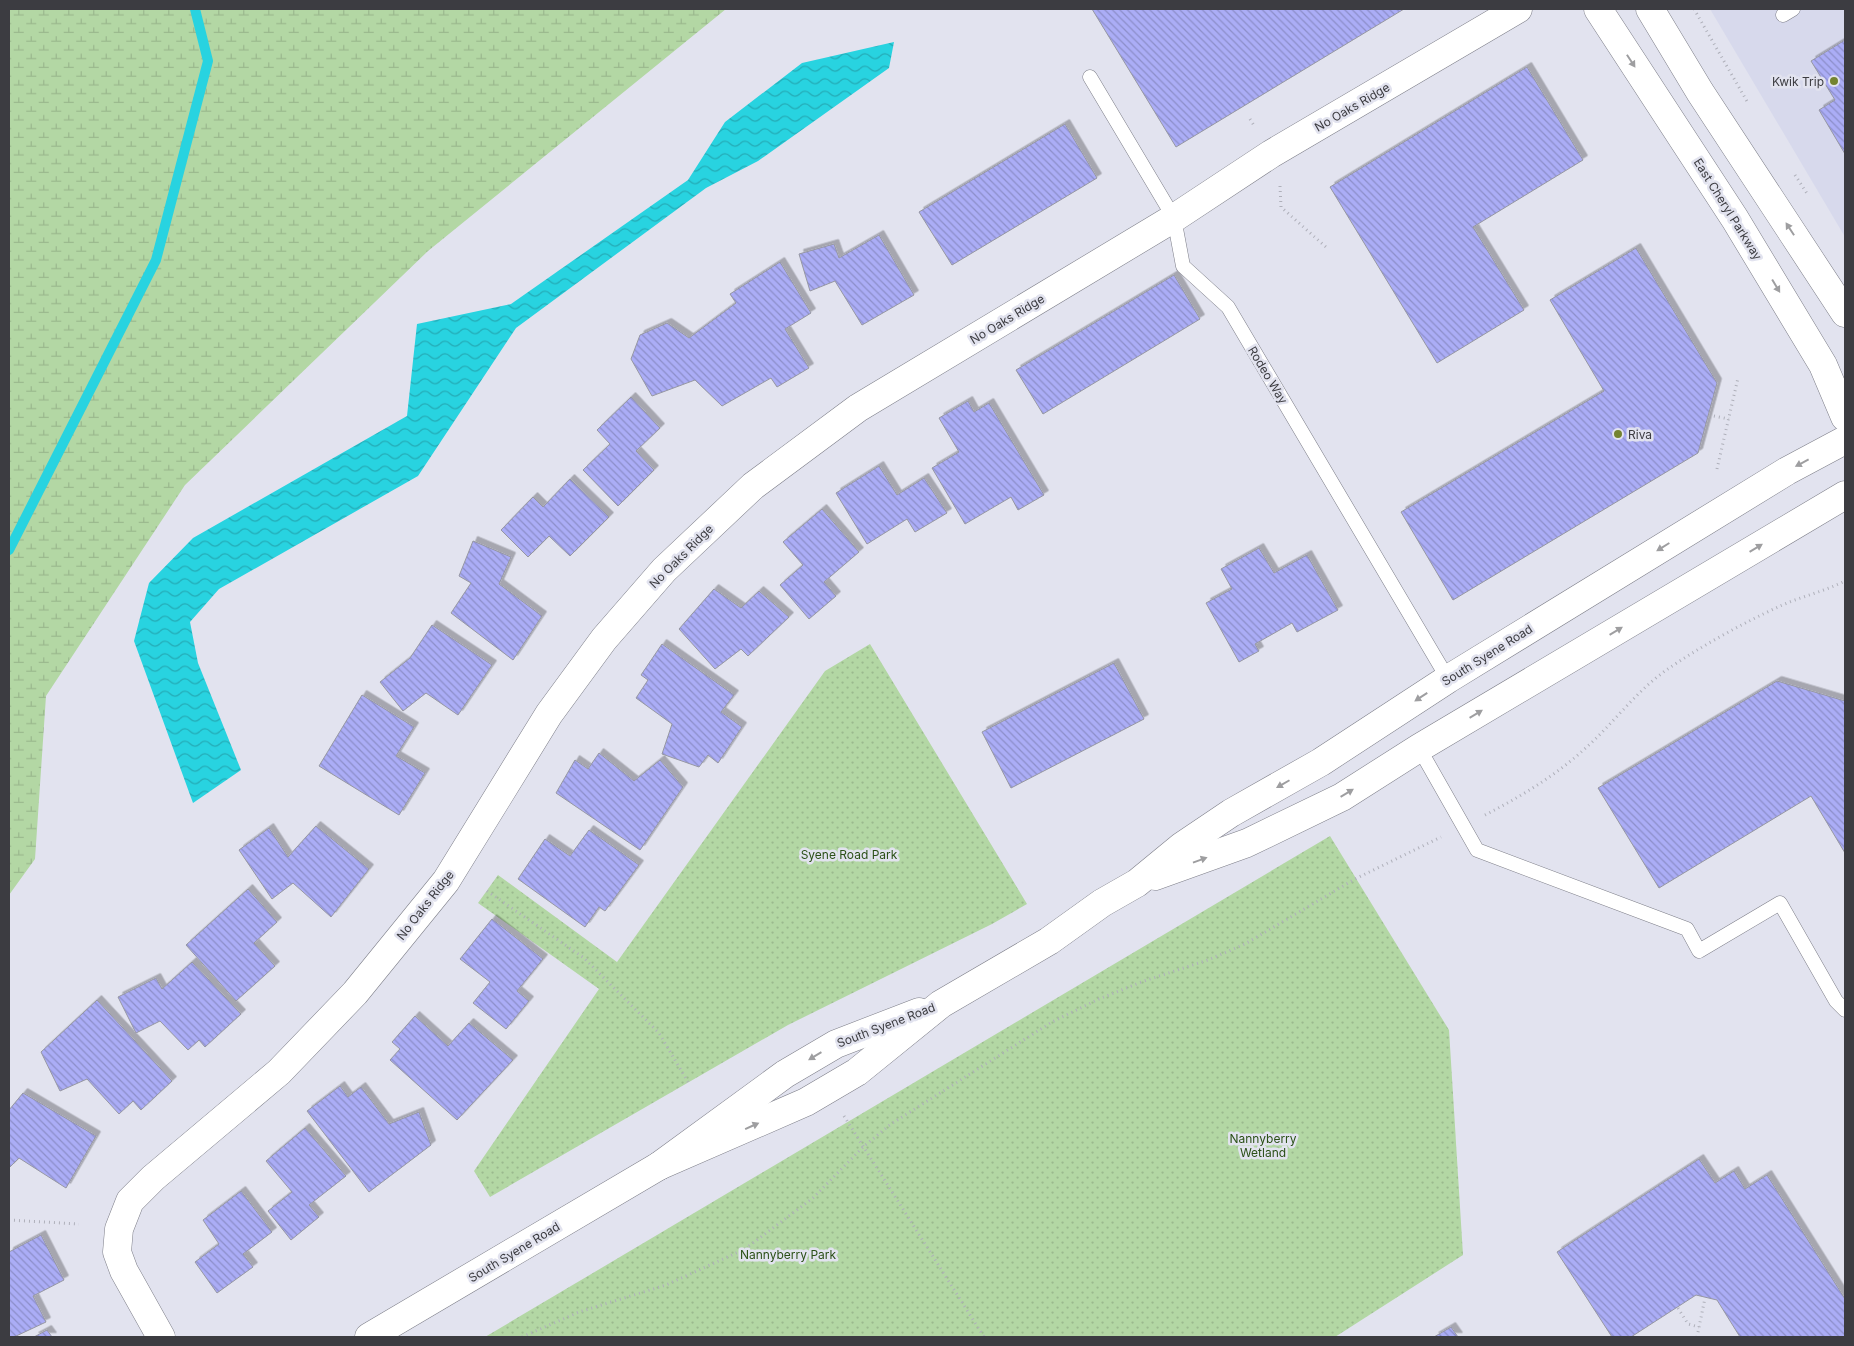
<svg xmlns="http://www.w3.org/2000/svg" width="1854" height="1346" font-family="Inter,sans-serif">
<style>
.built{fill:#d7d9ec}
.wetland{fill:url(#wetland-marsh)}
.park{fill:url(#park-dots)}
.water{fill:url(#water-waves)}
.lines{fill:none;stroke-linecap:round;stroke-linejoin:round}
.stream{stroke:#28d3e0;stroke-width:10}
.building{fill:url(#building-back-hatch);stroke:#9697a2;filter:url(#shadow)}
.service-casing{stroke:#7d7e88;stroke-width:15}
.minor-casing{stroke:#7d7e88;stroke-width:29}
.tertiary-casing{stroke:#7d7e88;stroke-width:29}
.path{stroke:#afb0ba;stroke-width:3;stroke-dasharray:1 4;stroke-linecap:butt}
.service{stroke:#fff;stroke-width:14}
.minor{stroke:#fff;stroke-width:28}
.tertiary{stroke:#fff;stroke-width:28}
.oneway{fill:#9e9ea0}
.poi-dot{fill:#748331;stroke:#e2e3ef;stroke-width:2}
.labels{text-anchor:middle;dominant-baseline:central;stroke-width:5;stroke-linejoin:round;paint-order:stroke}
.poi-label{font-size:12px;fill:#3c3c41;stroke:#e2e3ef;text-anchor:end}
.street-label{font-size:12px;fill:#3c3c41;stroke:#e2e3ef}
.park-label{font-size:12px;fill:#2b5017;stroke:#e2e3ef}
</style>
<defs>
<pattern id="wetland-marsh" width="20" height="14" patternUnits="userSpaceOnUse" patternTransform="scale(1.25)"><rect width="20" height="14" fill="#b3d7a4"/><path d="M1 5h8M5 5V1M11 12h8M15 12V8" fill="none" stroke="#9bb98e"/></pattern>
<pattern id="park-dots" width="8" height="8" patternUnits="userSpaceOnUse" patternTransform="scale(1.25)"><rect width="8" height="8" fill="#b3d7a4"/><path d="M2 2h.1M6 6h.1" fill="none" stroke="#9bb98e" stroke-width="1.8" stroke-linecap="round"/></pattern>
<pattern id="water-waves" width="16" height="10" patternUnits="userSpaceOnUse" patternTransform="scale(1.25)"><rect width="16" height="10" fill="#28d3e0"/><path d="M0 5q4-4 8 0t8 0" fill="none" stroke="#24acb7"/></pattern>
<pattern id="building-back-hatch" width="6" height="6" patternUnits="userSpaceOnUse" patternTransform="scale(1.25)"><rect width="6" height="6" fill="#abadf6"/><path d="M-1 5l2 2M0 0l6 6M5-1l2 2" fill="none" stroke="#8c8ec9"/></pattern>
<filter id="shadow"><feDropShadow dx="4.5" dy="-4.5" stdDeviation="0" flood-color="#0004"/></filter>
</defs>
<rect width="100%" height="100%" fill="#e2e3ef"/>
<polygon class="built" points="1710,9 1845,9 1845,237"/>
<polygon class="wetland" points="9,9 726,9 428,251 185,485 46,696 35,859 9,895"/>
<g class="park">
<polygon points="870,644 1027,904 992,924 788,1025 490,1197 474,1171 599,989 478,903 498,875 617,962 825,671"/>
<polygon points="1330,836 1449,1030 1463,1255 1335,1337 485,1337"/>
</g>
<polygon class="water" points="894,42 889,68 758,161 706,188 516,328 418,476 219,589 190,622 198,663 241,770 193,803 134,641 149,583 193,538 407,416 417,324 511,304 688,180 725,122 802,63"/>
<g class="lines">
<polyline class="stream" points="9,550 156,260 208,61 195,9"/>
</g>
<g class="building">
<polygon points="1092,9 1404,9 1176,147"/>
<polygon points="1845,40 1845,154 1819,110 1835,100 1811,61"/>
<polygon points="1527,67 1583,160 1473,227 1524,310 1437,363 1330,187"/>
<polygon points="1065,124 1097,178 952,265 919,212"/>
<polygon points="879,235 914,295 862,325 835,281 810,291 799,254 834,244 839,258"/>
<polygon points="1636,248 1717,383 1698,453 1453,600 1401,512 1604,391 1550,300"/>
<polygon points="780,262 811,313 785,329 809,368 777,387 771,378 722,406 695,380 652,396 631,359 640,335 667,323 689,338 736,303 730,294"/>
<polygon points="1174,275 1200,319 1043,414 1016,370"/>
<polygon points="631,397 660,428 636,451 654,470 618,506 583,470 610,444 597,430"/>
<polygon points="968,401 974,412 989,403 1044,495 1018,510 1011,497 965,524 932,468 959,452 939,418"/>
<polygon points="879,466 897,495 924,478 947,513 915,532 907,519 867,544 836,493"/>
<polygon points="570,479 609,517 570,556 549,536 528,557 501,530 533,497 543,507"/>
<polygon points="822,509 859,552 824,582 836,596 809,619 780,585 803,565 783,542"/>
<polygon points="473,541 511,557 499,584 542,616 513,660 451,613 471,583 459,576"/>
<polygon points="1259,548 1274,573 1307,555 1338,610 1297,632 1292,623 1255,644 1259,651 1239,662 1206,603 1232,589 1221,569"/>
<polygon points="714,589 741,608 759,591 789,617 748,656 741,649 715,669 679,629"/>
<polygon points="432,625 492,665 458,715 426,693 403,711 380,682 410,658"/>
<polygon points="662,644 734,695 721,712 742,727 718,763 708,755 699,767 662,754 672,724 636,698 648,680 641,675"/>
<polygon points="1114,663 1144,719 1011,788 982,732"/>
<polygon points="1777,681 1845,701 1845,853 1811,796 1659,888 1598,788"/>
<polygon points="362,695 414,727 396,756 425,773 399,815 319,766"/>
<polygon points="599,753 634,781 660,760 683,787 640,850 556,793 575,760 588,769"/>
<polygon points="316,826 369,869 331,917 293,883 272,899 239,850 269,828 288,857"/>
<polygon points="589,830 639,865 605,911 599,907 585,927 518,879 545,839 570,856"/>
<polygon points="248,889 277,922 254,943 275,966 236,1001 186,945"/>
<polygon points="492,919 543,959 517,991 529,1001 506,1029 473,1003 490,982 460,959"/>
<polygon points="192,962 241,1014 205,1047 199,1040 188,1050 160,1021 136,1033 118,997 156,978 162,989"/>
<polygon points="97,1000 172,1081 141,1110 133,1101 119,1114 87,1079 60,1091 41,1052"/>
<polygon points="415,1016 448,1046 469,1023 513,1060 457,1120 390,1060 400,1049 392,1042"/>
<polygon points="340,1086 348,1097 361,1087 389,1124 419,1112 431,1145 369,1192 307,1111"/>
<polygon points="23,1093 96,1136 66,1188 19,1158 9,1168 9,1110"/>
<polygon points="305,1128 346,1176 309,1205 319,1217 291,1240 268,1211 292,1192 266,1161"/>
<polygon points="1699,1159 1715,1183 1734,1171 1745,1189 1767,1175 1845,1299 1845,1337 1740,1337 1717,1300 1696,1295 1631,1337 1612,1337 1557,1252"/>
<polygon points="241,1191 272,1232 243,1254 253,1267 217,1293 195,1262 219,1244 203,1220"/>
<polygon points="41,1235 64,1280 33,1296 46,1322 14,1337 9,1337 9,1252"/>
<polygon points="1451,1327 1458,1337 1434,1337"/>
<polygon points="47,1330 52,1337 34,1337"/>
</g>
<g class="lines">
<g class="service-casing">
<g id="service">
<polyline points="1783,15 1793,9"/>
<polyline points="1090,77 1174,218 1183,266 1228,307 1448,679"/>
<polyline points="1419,748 1477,850 1687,929 1699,951 1780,903 1836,1001 1845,1010"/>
</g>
</g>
<g class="minor-casing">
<polyline id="minor" points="161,1337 124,1271 117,1252 119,1229 130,1201 153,1178 279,1072 355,993 446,881 549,714 604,639 664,570 753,486 858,408 1174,218 1271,154 1518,9"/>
</g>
<g class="tertiary-casing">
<g id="tertiary">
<polyline points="1598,9 1735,219 1823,365 1845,417"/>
<polyline points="1650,9 1700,92 1845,313"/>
<polyline points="1155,876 1247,843 1342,797 1419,748 1845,495"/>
<polyline points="659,1166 806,1102 857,1072 941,1004 1049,941 1102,903 1137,883 1182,846 1231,813 1321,762 1448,679 1787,471 1845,440"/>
<polyline points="369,1337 659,1166 785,1074 836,1044 919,1012"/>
</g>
</g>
<g class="path">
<polyline points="1694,9 1748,103"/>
<polyline points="1250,119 1255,127"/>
<polyline points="1795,175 1808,195"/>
<polyline points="1280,186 1281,207 1327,248"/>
<polyline points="1709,415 1729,419"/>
<polyline points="1717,469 1738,378"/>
<path d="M1485,815C1522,796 1558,774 1589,745C1615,721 1636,692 1665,671C1696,649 1743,623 1778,607C1799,597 1823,592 1845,581"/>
<polyline points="487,891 584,958 659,1033 688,1082"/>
<polyline points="844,1116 984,1337"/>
<polyline points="9,1220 79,1224"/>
<polyline points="1678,1308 1688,1324 1699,1327"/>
<polyline points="522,1337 579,1312 666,1285 745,1249 813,1198 863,1147 891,1124 1052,1022 1099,999 1144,981 1208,960 1245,944 1355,879 1441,837"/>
<polyline points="1697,1337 1705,1298"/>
</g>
<use href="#service" class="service"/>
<use href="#minor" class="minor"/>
<use href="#tertiary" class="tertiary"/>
</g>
<defs><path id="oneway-solid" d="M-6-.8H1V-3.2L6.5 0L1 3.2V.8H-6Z" transform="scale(1.25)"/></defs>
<g class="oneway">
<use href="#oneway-solid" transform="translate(1631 61) rotate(57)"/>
<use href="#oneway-solid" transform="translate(1790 229) rotate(-123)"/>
<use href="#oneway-solid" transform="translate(1776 286) rotate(59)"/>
<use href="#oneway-solid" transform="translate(1802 463) rotate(152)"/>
<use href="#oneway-solid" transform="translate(1663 547) rotate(148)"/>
<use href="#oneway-solid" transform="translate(1756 548) rotate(-31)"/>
<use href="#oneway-solid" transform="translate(1616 631) rotate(-31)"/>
<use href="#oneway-solid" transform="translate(1421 697) rotate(147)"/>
<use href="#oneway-solid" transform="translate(1476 714) rotate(-31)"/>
<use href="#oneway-solid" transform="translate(1283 784) rotate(150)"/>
<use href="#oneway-solid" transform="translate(1347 793) rotate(-31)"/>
<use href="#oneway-solid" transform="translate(1200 860) rotate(-20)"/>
<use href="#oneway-solid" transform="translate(815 1056) rotate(149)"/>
<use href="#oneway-solid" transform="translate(752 1126) rotate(-24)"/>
</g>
<g class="poi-dot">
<circle cx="1834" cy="81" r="5"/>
<circle cx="1618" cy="434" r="5"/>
</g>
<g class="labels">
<g class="poi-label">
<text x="1824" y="81">Kwik Trip</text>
<text x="1628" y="434" text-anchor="start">Riva</text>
</g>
<g class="street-label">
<text transform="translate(1352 107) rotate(-30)">No Oaks Ridge</text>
<text transform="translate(1728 209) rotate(58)">East Cheryl Parkway</text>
<text transform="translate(1007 319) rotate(-31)">No Oaks Ridge</text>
<text transform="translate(1268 375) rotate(59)">Rodeo Way</text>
<text transform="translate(681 556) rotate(-45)">No Oaks Ridge</text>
<text transform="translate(1487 655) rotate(-32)">South Syene Road</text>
<text transform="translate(425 905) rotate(-52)">No Oaks Ridge</text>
<text transform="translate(886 1025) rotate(-21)">South Syene Road</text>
<text transform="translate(514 1252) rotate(-31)">South Syene Road</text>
</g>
<g class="park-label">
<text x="849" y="854">Syene Road Park</text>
<text x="1263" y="1138">Nannyberry<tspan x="1263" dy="14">Wetland</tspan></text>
<text x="788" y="1254">Nannyberry Park</text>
</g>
</g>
<rect width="1854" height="1346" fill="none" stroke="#3c3c41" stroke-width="20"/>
</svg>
